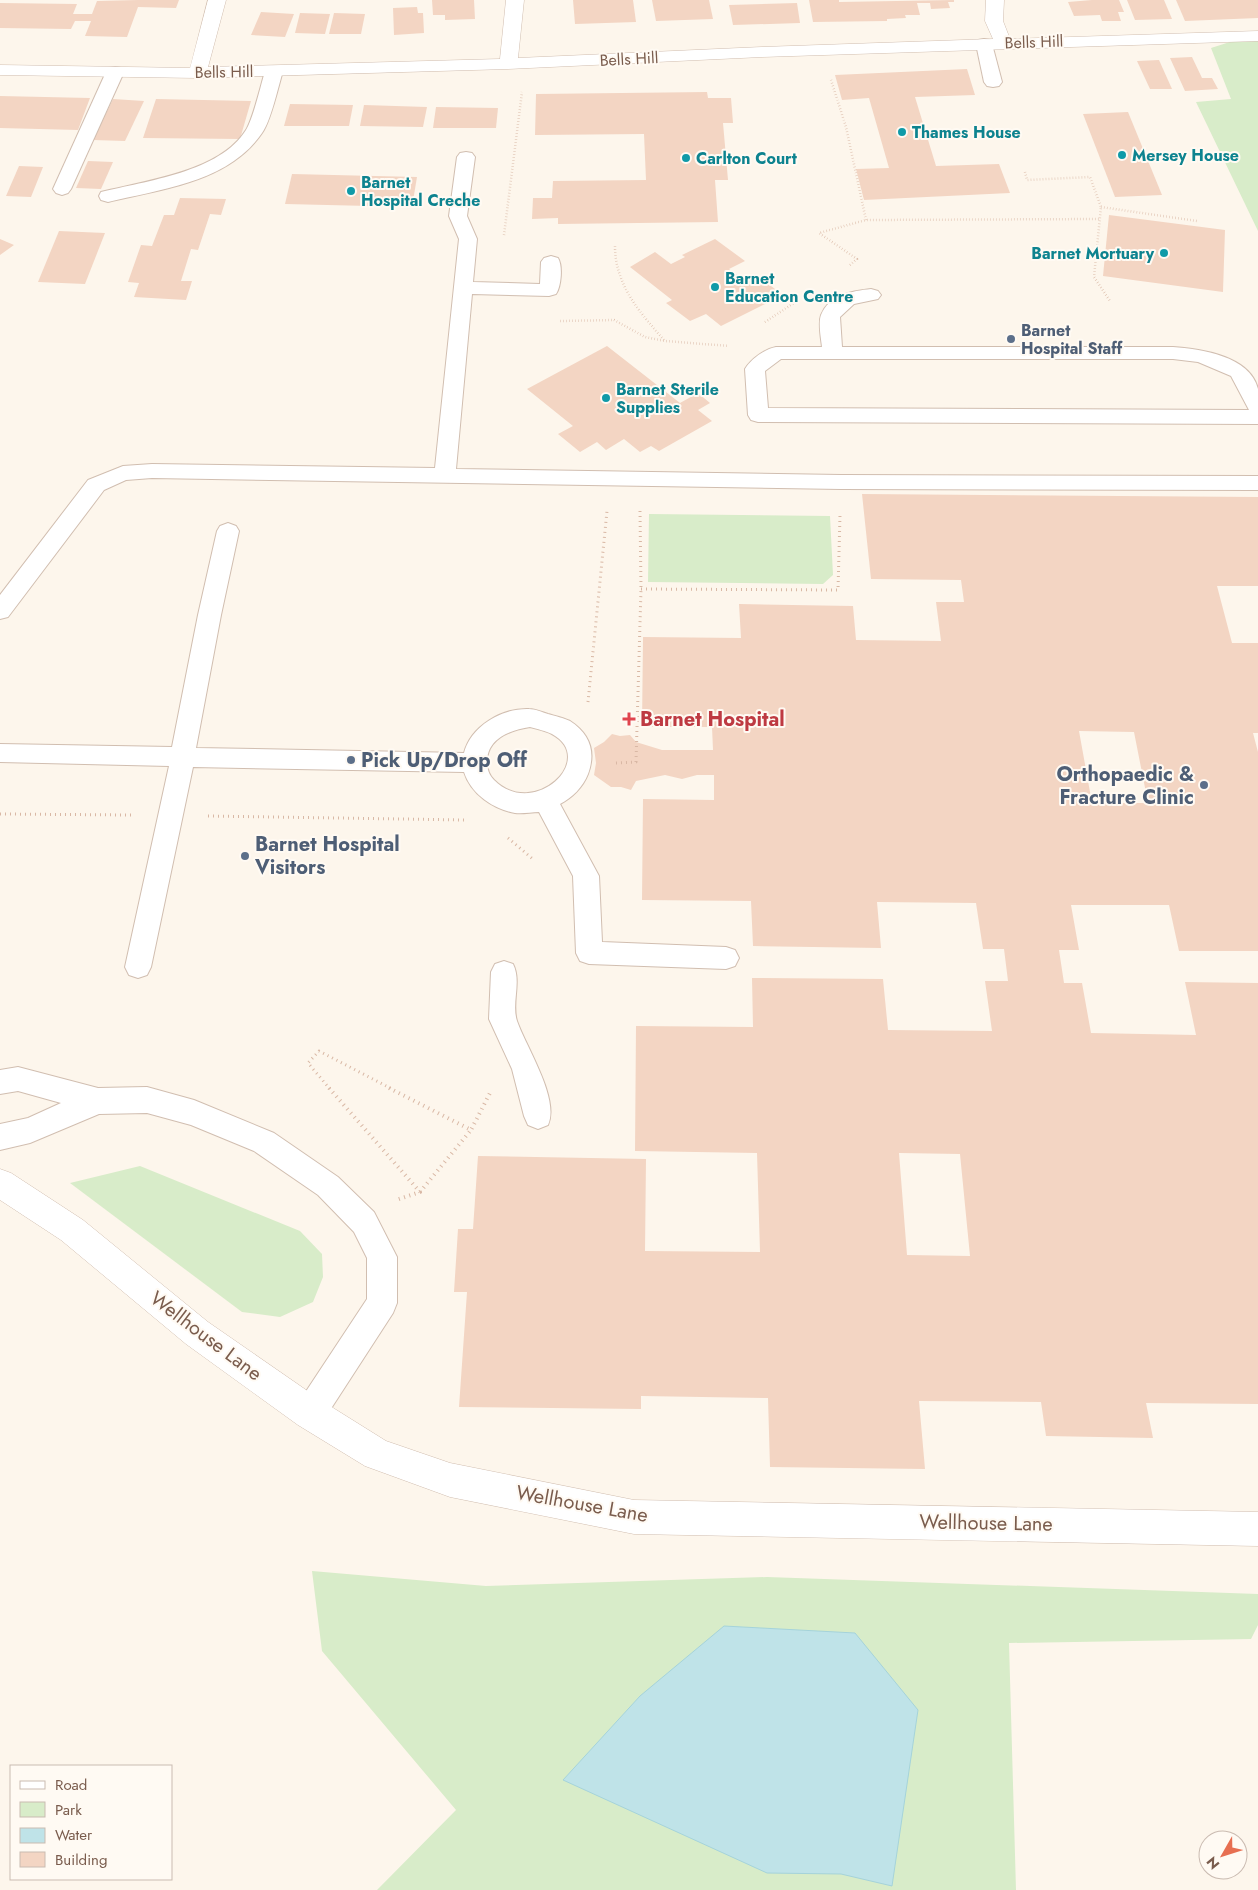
<svg xmlns="http://www.w3.org/2000/svg" width="1258" height="1890" font-family="Jost,sans-serif">
<style>
.green{fill:#d8ecc9}
.water{fill:#bfe3e8;stroke:#a5d3da}
.building{fill:#f3d5c3;fill-rule:evenodd}
.lines{fill:none;stroke-linecap:round;stroke-linejoin:round}
.lane-casing{stroke:#d1beb0;stroke-width:2}
.street-casing{stroke:#d1beb0;stroke-width:1}
.path-far2{stroke:#d9b8a5;stroke-width:2.5;stroke-dasharray:0.5 2.5;stroke-linecap:butt}
.path-far1{stroke:#d9b8a5;stroke-width:3;stroke-dasharray:1 4;stroke-linecap:butt}
.path{stroke:#d9b8a5;stroke-width:4;stroke-dasharray:1 4.5;stroke-linecap:butt}
.lane{fill:#fff;fill-rule:evenodd}
.street{fill:#fff;fill-rule:evenodd}
.culture-dot{fill:#0f9aa8;stroke:#fffaf3;stroke-width:2}
.service-dot{fill:#5c6f8a;stroke:#fffaf3;stroke-width:2}
.health-dot{fill:#e0444e;stroke:#fffaf3;stroke-width:2}
.labels{text-anchor:middle;dominant-baseline:central;stroke-width:4;stroke-linejoin:round;paint-order:stroke}
.far-street-label{font-size:16px;fill:#7a5c4d;stroke:#fffaf3}
.far-culture-label{font-size:16px;font-weight:bold;fill:#0d838f;stroke:#fffaf3;text-anchor:start}
.far-service-label{font-size:16px;font-weight:bold;fill:#4e5e75;stroke:#fffaf3;text-anchor:start}
.health-label{font-size:20px;font-weight:bold;fill:#be3a42;stroke:#fffaf3;text-anchor:start}
.service-label{font-size:20px;font-weight:bold;fill:#4e5e75;stroke:#fffaf3;text-anchor:start}
.street-label{font-size:20px;fill:#7a5c4d;stroke:#fffaf3}
</style>
<rect width="100%" height="100%" fill="#fdf6ec"/>
<g class="green">
<polygon points="1258,33 1258,231 1196,102 1231,99 1211,48"/>
<polygon points="649,514 830,516 833,575 823,584 648,582"/>
<polygon points="140,1166 300,1231 322,1254 323,1277 313,1302 280,1317 242,1312 70,1183"/>
<polygon points="312,1571 486,1586 767,1577 1258,1594 1258,1625 1251,1639 1009,1643 1016,1890 377,1890 456,1810 322,1651"/>
</g>
<polygon class="water" points="724,1626 855,1633 918,1710 892,1886 841,1874 767,1873 563,1780 640,1696"/>
<g class="building">
<polygon points="138,0 179,0 176,8 138,7 127,37 85,36 91,21 75,21 71,29 0,28 0,3 77,4 73,14 92,14 97,1"/>
<polygon points="432,0 474,0 475,19 445,20 445,15 433,15"/>
<polygon points="573,0 633,0 636,22 575,24"/>
<polygon points="652,0 709,0 713,19 656,21"/>
<polygon points="809,0 839,0 839,2 954,0 954,2 948,2 950,8 931,9 930,3 917,3 920,15 905,15 906,18 887,19 887,21 813,22"/>
<polygon points="1092,0 1119,0 1124,12 1118,12 1121,21 1102,21 1100,15 1074,16 1068,2"/>
<polygon points="1127,0 1164,0 1172,19 1135,20"/>
<polygon points="1176,0 1258,0 1258,18 1185,21"/>
<polygon points="797,3 800,23 733,25 729,5"/>
<polygon points="417,7 418,13 423,13 424,33 394,35 393,8"/>
<polygon points="261,12 294,14 285,37 251,35"/>
<polygon points="300,13 330,14 325,34 295,33"/>
<polygon points="334,13 365,14 361,34 329,34"/>
<polygon points="1192,57 1202,78 1212,78 1218,89 1185,91 1170,58"/>
<polygon points="1159,60 1172,89 1150,89 1137,61"/>
<polygon points="967,69 975,95 915,97 936,166 999,164 1010,193 864,200 856,169 889,168 869,98 842,100 835,75"/>
<polygon points="707,92 708,98 731,98 733,123 723,123 728,180 715,180 718,222 558,224 558,218 532,219 533,198 552,198 553,181 646,180 644,134 535,135 536,94"/>
<polygon points="0,96 90,98 78,130 0,128"/>
<polygon points="113,99 144,101 125,141 93,140"/>
<polygon points="156,99 251,101 240,139 143,138"/>
<polygon points="290,104 353,105 349,126 284,126"/>
<polygon points="364,105 427,107 423,127 360,126"/>
<polygon points="436,107 498,108 496,128 433,128"/>
<polygon points="1128,112 1162,195 1115,197 1083,114"/>
<polygon points="88,161 113,162 101,189 76,188"/>
<polygon points="19,166 43,167 31,197 6,196"/>
<polygon points="292,174 417,177 412,207 285,204"/>
<polygon points="180,198 226,199 221,215 210,214 198,250 191,249 181,281 192,281 186,300 134,297 139,283 128,282 141,245 152,246 164,215 174,215"/>
<polygon points="1109,215 1225,230 1223,292 1103,276"/>
<polygon points="59,231 105,233 85,284 38,282"/>
<polygon points="0,239 14,245 0,255"/>
<polygon points="715,239 745,261 729,269 744,280 755,274 783,295 721,326 706,314 690,321 666,303 672,300 630,267 655,252 671,264 685,257 682,255"/>
<polygon points="607,346 680,403 698,393 710,403 698,410 712,421 659,451 651,446 640,452 624,439 606,450 597,442 580,452 558,434 573,426 527,389"/>
<path d="M862,494L1258,497V586H1217L1232,643H1258V733H1253L1258,752V951H1179L1169,905H1071L1079,950H1059L1064,983H1082L1091,1033L1196,1035L1185,982L1258,983V1404L1146,1403L1153,1438L1046,1436L1041,1402L919,1401L925,1469L770,1467L768,1398L641,1396V1409L459,1407L467,1292H454L458,1229H473L478,1156L646,1159L645,1251L760,1252L757,1153L635,1151L636,1026L753,1027L752,978L883,979L888,1030L992,1031L985,981H1008L1004,949H983L976,903L877,902L881,948L753,946L751,901L642,900L643,799L714,800V775H697L682,779L665,775L636,781L631,790L621,787H611L594,775L596,763L594,748L604,742L612,734L620,736L630,735L636,742L662,750H713L712,727H642L643,637L741,638L739,604L853,606L856,640L941,641L936,602H964L961,580L871,579ZM1079,731L1134,732L1148,803H1092ZM899,1153L960,1154L970,1256L907,1255Z"/>
</g>
<g class="lines">
<g class="lane-casing">
<g id="lane">
<polygon points="984,39 990,40 992,44 1002,82 999,86 993,87 987,86 984,82 976,44 978,40"/>
<path d="M274,66L280,67L283,71C278,87 271,121 262,133C229,182 162,189 108,202L101,200L99,196L101,192C146,181 220,172 246,130C253,119 261,85 265,71L268,67Z"/>
<polygon points="115,67 121,68 124,72 71,189 68,193 62,195 56,193 53,189 106,72 109,68"/>
<path d="M466,152L472,153L475,157L467,216L477,239L473,282L540,284L541,262L544,258L551,256L558,258C563,266 561,287 556,294L549,296L472,294L456,469L841,475L1258,476V490L841,489L152,478L126,480L104,490L8,617L0,619V595L88,480L123,466L152,464L435,468L459,239L449,216L457,157L460,153Z"/>
<path d="M871,289L878,291L881,295L878,299L854,304L840,317L842,347H1173C1201,349 1250,356 1258,389C1258,399 1258,413 1258,424L758,422L751,420L748,415L745,369C751,359 765,349 776,347H822C821,338 818,323 821,315C829,295 852,291 871,289ZM781,359H1173L1198,362L1231,376L1249,410L768,408L765,371Z"/>
<path d="M228,523L236,526L239,531L221,615L196,748L464,753C471,726 502,708 529,709C535,709 542,712 548,714C555,716 564,718 570,721C590,734 596,752 588,774C583,787 572,798 560,804L599,876L602,942L726,947L735,950L739,958L735,966L726,969L589,964L580,961L576,953L573,876L539,812C531,812 523,814 515,813C493,809 471,794 464,772L193,767L151,967L147,975L138,978L129,975L125,967L169,766L0,762V744L172,747L198,615L217,531L220,526ZM530,727C537,729 546,731 552,734C598,759 534,820 494,780C489,775 487,769 487,762C487,738 511,730 530,727Z"/>
<path d="M504,961L513,964C522,982 511,1003 517,1021C526,1047 560,1099 548,1125L538,1129L528,1125L524,1116L512,1069L489,1019L491,972L495,964Z"/>
<polygon points="18,1067 98,1088 147,1087 194,1100 274,1133 338,1177 374,1212 397,1257 397,1303 393,1313 321,1424 310,1429 299,1424 294,1413 299,1402 367,1299 367,1258 354,1232 318,1195 254,1151 191,1125 147,1113 99,1114 30,1143 0,1150 0,1124 28,1118 61,1103 18,1091 0,1094 0,1070"/>
</g>
</g>
<g class="street-casing">
<g id="street">
<polygon points="208,0 226,0 208,67 500,59 506,0 524,0 518,58 762,47 993,39 985,21 986,0 1004,0 1003,21 1010,39 1258,31 1258,41 762,57 508,69 198,78 0,75 0,65 190,68"/>
<polygon points="0,1169 11,1173 83,1220 208,1322 322,1401 386,1441 450,1463 634,1500 1258,1512 1258,1546 634,1534 450,1497 365,1466 298,1425 186,1344 61,1240 0,1200"/>
</g>
</g>
<g class="path-far2">
<polyline points="831,80 846,127 866,220"/>
<polyline points="1025,172 1027,180 1090,177 1101,207 1094,277 1110,301"/>
<polyline points="1101,207 1197,221"/>
<polyline points="504,235 522,92"/>
<path d="M615,246C615,285 640,313 665,341"/>
<polyline points="850,265 857,259 819,233 866,220 1100,219"/>
<polyline points="560,321 614,320 645,337 665,341 729,346"/>
<polyline points="765,322 800,299"/>
</g>
<g class="path-far1">
<polyline points="641,589 838,590 840,515"/>
<polyline points="588,702 607,511"/>
<polyline points="616,763 636,762 641,589 640,511"/>
<polyline points="0,814 131,815"/>
<polyline points="208,816 466,820"/>
<polyline points="508,838 534,860"/>
<polyline points="330,1089 308,1063 319,1051 392,1089"/>
</g>
<g class="path">
<polyline points="329,1088 420,1192 396,1200"/>
<polyline points="389,1088 471,1130 491,1091"/>
<polyline points="420,1192 471,1130"/>
</g>
<use href="#lane" class="lane"/>
<use href="#street" class="street"/>
</g>
<g class="culture-dot">
<circle cx="902" cy="132" r="5"/>
<circle cx="1122" cy="155" r="5"/>
<circle cx="686" cy="158" r="5"/>
<circle cx="351" cy="191" r="5"/>
<circle cx="1164" cy="253" r="5"/>
<circle cx="715" cy="287" r="5"/>
<circle cx="606" cy="398" r="5"/>
</g>
<g class="service-dot">
<circle cx="1011" cy="339" r="5"/>
<circle cx="351" cy="760" r="5"/>
<circle cx="1204" cy="785" r="5"/>
<circle cx="245" cy="856" r="5"/>
</g>
<path class="health-dot" d="M626.5 711.5h5v5h5v5h-5v5h-5v-5h-5v-5h5z"/>
<g class="labels">
<g class="far-street-label">
<text transform="translate(1034 42) rotate(-2)">Bells Hill</text>
<text transform="translate(629 59) rotate(-3)">Bells Hill</text>
<text transform="translate(224 72) rotate(-1)">Bells Hill</text>
</g>
<g class="far-culture-label">
<text x="912" y="132">Thames House</text>
<text x="1132" y="155">Mersey House</text>
<text x="696" y="158">Carlton Court</text>
<text x="361" y="182">Barnet<tspan x="361" dy="18">Hospital Creche</tspan></text>
<text x="1154" y="253" text-anchor="end">Barnet Mortuary</text>
<text x="725" y="278">Barnet<tspan x="725" dy="18">Education Centre</tspan></text>
<text x="616" y="389">Barnet Sterile<tspan x="616" dy="18">Supplies</tspan></text>
</g>
<g class="far-service-label">
<text x="1021" y="330">Barnet<tspan x="1021" dy="18">Hospital Staff</tspan></text>
</g>
<g class="health-label">
<text x="640" y="719">Barnet Hospital</text>
</g>
<g class="service-label">
<text x="361" y="760">Pick Up/Drop Off</text>
<text x="1194" y="774" text-anchor="end">Orthopaedic &amp;<tspan x="1194" dy="23">Fracture Clinic</tspan></text>
<text x="255" y="844">Barnet Hospital<tspan x="255" dy="23">Visitors</tspan></text>
</g>
<g class="street-label">
<text transform="translate(206 1336) rotate(37)">Wellhouse Lane</text>
<text transform="translate(582 1504) rotate(10)">Wellhouse Lane</text>
<text transform="translate(986 1523) rotate(1)">Wellhouse Lane</text>
</g>
</g>
<rect x="10" y="1765" width="162" height="115" fill="#fffaf3" stroke="#cabbb1"/>
<rect x="20" y="1781" width="25" height="8" fill="#ffffff" stroke="#cabbb1"/>
<text x="55" y="1790" font-size="15" fill="#7a5c4d">Road</text>
<rect x="20" y="1802" width="25" height="15" fill="#d8ecc9" stroke="#cabbb1"/>
<text x="55" y="1815" font-size="15" fill="#7a5c4d">Park</text>
<rect x="20" y="1828" width="25" height="15" fill="#bfe3e8" stroke="#cabbb1"/>
<text x="55" y="1840" font-size="15" fill="#7a5c4d">Water</text>
<rect x="20" y="1852" width="25" height="15" fill="#f3d5c3" stroke="#cabbb1"/>
<text x="55" y="1865" font-size="15" fill="#7a5c4d">Building</text>
<g transform="translate(1223 1855) rotate(231)"><circle r="24" fill="#fffaf3" stroke="#cabbb1"/>
<path d="M0-4L9 19L0 12L-9 19Z" fill="#e76f51"/>
<text y="-8" font-size="14" font-weight="bold" text-anchor="middle" fill="#7a5c4d">N</text>
</g>
</svg>
